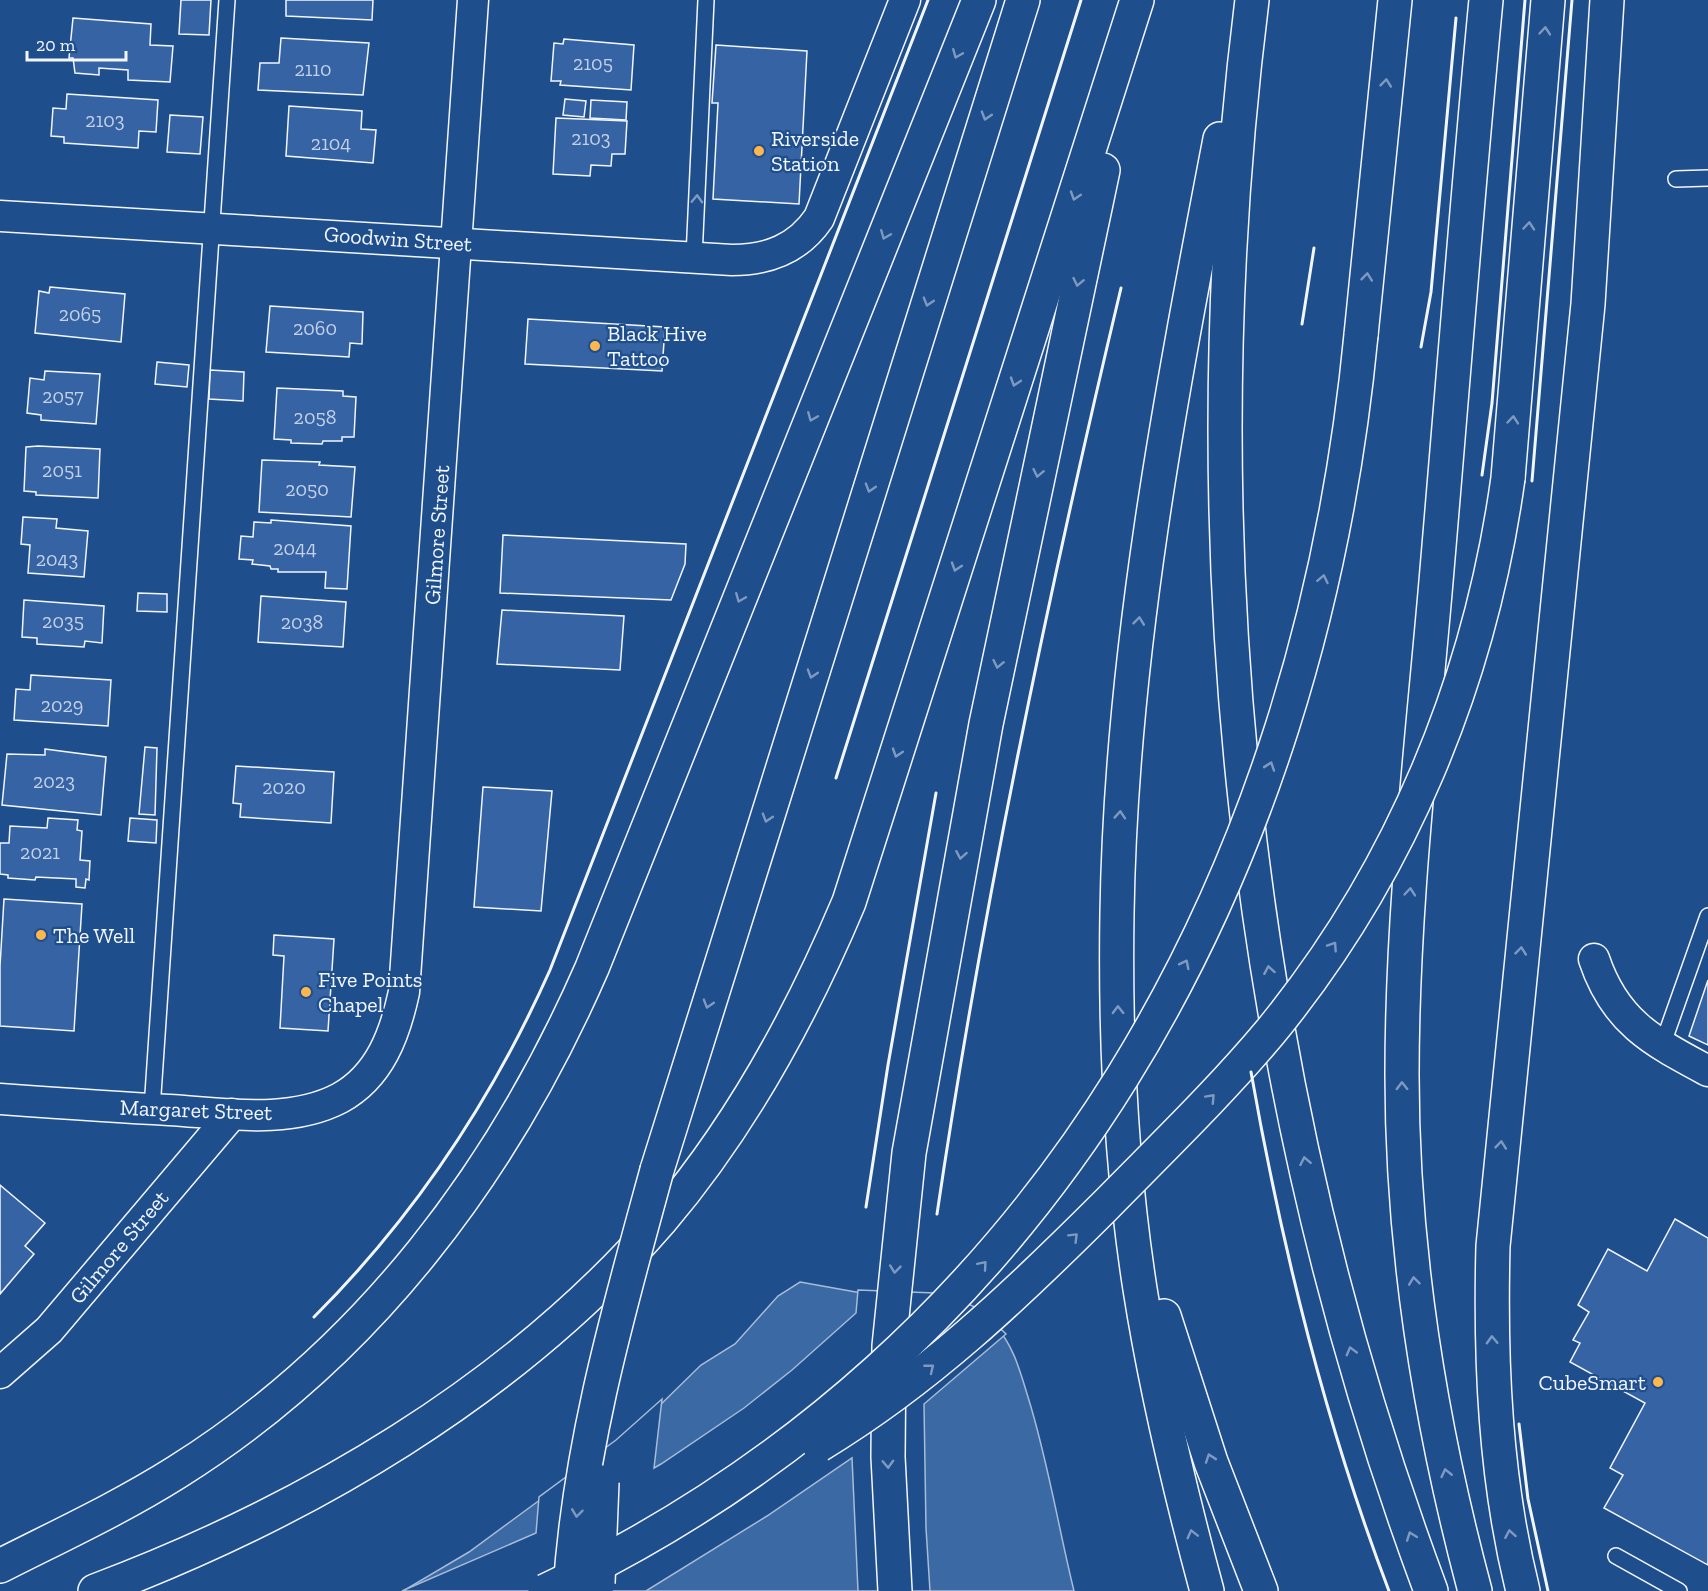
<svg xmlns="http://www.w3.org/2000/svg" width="1708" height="1591" font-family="'Zilla Slab',serif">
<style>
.water{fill:#3b69a3;stroke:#a8bbd7;stroke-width:1.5}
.pier{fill:#1f4e8c;stroke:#a8bbd7;stroke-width:1.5}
.building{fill:#3563a3;stroke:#f2f6ff;stroke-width:1.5}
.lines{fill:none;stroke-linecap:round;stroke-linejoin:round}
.lane-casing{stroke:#f2f6ff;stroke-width:18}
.street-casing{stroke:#f2f6ff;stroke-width:33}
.highway-casing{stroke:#f2f6ff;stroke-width:36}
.lane{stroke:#1f4e8c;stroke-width:15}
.street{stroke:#1f4e8c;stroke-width:30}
.highway{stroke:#1f4e8c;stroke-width:33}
.highway-bridge-casing{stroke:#f2f6ff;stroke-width:36;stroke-linecap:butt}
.highway-bridge{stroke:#1f4e8c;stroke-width:33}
.wall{stroke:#f2f6ff;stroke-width:3}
.oneway{stroke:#7e9ac0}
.poi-dot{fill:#ffb74d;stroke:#1f4e8c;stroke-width:2}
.labels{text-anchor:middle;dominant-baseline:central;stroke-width:4.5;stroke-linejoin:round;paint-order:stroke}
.number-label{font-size:20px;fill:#c3d1e8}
.poi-label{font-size:22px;fill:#f2f6ff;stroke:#1f4e8c;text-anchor:start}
.street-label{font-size:22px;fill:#f2f6ff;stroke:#1f4e8c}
</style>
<rect width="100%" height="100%" fill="#1f4e8c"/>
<path class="water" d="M800,1282L867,1294L996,1326C1014,1347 1020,1371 1028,1397C1048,1461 1058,1526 1074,1591H403L469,1552L552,1491L651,1414L701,1365L735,1344L778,1296Z"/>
<polygon class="pier" points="858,1290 935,1293 958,1299 981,1310 1006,1334 924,1404 926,1528 930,1591 858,1591 852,1458 767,1516 646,1591 402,1591 536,1533 539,1497 616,1440 662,1399 654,1468 661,1464 744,1408 792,1370 856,1313"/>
<g class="building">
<polygon points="181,0 211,0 209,35 179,34"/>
<polygon points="286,0 373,0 372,20 286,16"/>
<polygon points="73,18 151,24 150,45 173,46 170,82 128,80 128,70 99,68 99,75 75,73 73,58 69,58"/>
<polygon points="281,38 369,43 363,95 258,90 260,63 279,63"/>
<polygon points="564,39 634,45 631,90 560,85 561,81 551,81 554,43 563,44"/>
<polygon points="716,45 807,51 799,204 713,199 718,103 712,103"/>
<polygon points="67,94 158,100 156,132 139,131 138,148 64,143 64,137 51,136 53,108 66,109"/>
<polygon points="565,99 586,101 584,117 563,115"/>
<polygon points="591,100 627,102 626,120 590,118"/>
<polygon points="289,106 362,111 361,129 376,130 373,163 286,156"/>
<polygon points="170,115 203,117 200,154 167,152"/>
<polygon points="556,118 627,121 625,154 612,154 611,166 591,165 590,176 553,174"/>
<polygon points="50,287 125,294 121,342 35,333 39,291 49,293"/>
<polygon points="270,306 363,312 362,344 350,343 349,357 266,352"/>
<polygon points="528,319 665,327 662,371 525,364"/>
<polygon points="157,362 189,365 187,387 155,384"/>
<polygon points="210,370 244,372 243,401 209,399"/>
<polygon points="45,371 100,374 96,424 41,420 41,415 27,413 30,378 44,380"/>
<polygon points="277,388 343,391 343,396 356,397 354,437 342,437 342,441 323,441 322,444 291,443 291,440 274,439"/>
<polygon points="38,446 100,449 98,498 36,495 36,492 24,491 26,447"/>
<polygon points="262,460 320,462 319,465 355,467 351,517 259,512"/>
<polygon points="23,517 57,519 56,528 88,531 84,577 28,573 30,545 21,544"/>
<polygon points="271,520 351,526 347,589 325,588 326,572 278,572 278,569 271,569 270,566 252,564 253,560 239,559 241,536 253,537 254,522 271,523"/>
<polygon points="503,535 686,544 685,564 671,600 500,593"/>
<polygon points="138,593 167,594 167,612 137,611"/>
<polygon points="261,596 346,602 343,647 258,642"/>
<polygon points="24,600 104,606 102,643 85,641 84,647 37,644 37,638 22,637"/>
<polygon points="502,610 624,616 620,670 497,664"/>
<polygon points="31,675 111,680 108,726 14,720 16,689 30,690"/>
<polygon points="145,747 157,748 155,815 139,814"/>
<polygon points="45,749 106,757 101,815 2,805 7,754 45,755"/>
<polygon points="236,766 334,772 331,823 240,817 241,804 233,803"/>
<polygon points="483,787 552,791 541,911 474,907"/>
<polygon points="48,818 78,820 77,830 82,831 80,860 90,861 89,880 86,879 85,888 76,887 76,879 36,877 35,880 8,878 8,875 0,874 0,843 9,843 10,826 47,828"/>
<polygon points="130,818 157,820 156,843 128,841"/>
<polygon points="4,899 82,904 74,1031 0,1026 0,966"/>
<polygon points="274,935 334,939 328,1031 280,1028 284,956 273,955"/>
<polygon points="1708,980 1708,1045 1689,1036"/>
<polygon points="0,1185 45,1223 25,1246 34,1254 0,1294"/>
<polygon points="1675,1219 1708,1238 1708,1565 1604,1508 1623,1475 1610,1468 1645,1403 1570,1362 1580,1343 1573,1340 1589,1312 1578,1305 1608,1249 1647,1271"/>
</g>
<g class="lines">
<g class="lane-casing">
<g id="lane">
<polyline points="1676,179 1708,178"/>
<polyline points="694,257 706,0"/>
<polyline points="1662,1046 1708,916"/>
<polyline points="152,1109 227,0"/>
<polyline points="1616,1556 1679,1591"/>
</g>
</g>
<g class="street-casing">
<g id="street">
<path d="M0,216L732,260C768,260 798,249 819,218L905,0"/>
<path d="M1594,959C1615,1022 1652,1041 1708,1071"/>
<path d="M0,1099C56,1103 112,1107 169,1110C223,1113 289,1125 340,1098C380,1076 395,1034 404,992L473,0"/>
<polyline points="0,1373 49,1330 232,1114"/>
</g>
</g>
<g class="highway-casing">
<g id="highway">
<path d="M1252,0C1185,533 1243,1087 1431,1591"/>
<polyline points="1361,335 1395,0"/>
<polyline points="1508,478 1548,0"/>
<polyline points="657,1170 1023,0"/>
<polyline points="1164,1316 1211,1462 1261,1591"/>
<path d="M0,1566C59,1536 120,1508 177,1472C368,1352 503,1172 592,968L979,0"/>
<path d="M95,1591C305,1512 513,1391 661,1220C742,1125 801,1016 849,902L1137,0"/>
<polyline points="895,1591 888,1457 889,1346 909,1153 986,724 1103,170"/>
<path d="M1207,1591C1180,1491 1156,1391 1140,1289C1121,1167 1115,1036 1117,913C1121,653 1171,394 1220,139"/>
<path d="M1475,1591C1430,1423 1402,1250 1402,1075C1402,914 1421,753 1435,593C1452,396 1467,198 1486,0"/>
<path d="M1523,1591C1495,1479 1490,1361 1493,1246L1588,304L1607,0"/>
</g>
</g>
<use href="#lane" class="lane"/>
<use href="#street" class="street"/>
<use href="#highway" class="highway"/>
<g class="highway-bridge-casing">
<g id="highway-bridge">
<path d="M819,1445C927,1380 1017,1294 1106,1205C1162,1148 1220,1092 1271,1031C1401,872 1480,681 1508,478"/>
<polyline points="598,1583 602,1482"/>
<path d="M545,1591C1049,1353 1309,876 1361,335"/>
<path d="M570,1591C579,1447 619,1309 657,1170"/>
</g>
</g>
<use href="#highway-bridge" class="highway-bridge"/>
<g class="wall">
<polyline points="1302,324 1314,248"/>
<polyline points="1421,347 1431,292 1456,18"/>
<polyline points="1482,475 1492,403 1525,0"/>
<polyline points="1532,481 1572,0"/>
<polyline points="836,778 1081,0"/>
<path d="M1251,1072C1282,1248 1325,1423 1389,1591"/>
<polyline points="866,1207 888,1065 936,793"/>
<path d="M937,1214C983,903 1048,594 1121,288"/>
<path d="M314,1317C415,1216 492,1100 550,970L928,0"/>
<polyline points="1519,1424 1528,1499 1548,1591"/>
</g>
</g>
<defs><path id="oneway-chevron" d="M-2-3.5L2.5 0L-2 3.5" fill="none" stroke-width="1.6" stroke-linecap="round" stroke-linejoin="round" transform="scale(1.5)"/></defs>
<g class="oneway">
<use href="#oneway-chevron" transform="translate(1545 31) rotate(-85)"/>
<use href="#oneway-chevron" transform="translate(957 54) rotate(112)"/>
<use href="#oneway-chevron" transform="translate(1386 83) rotate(-84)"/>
<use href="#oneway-chevron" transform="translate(986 116) rotate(107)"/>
<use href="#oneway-chevron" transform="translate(1075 196) rotate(108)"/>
<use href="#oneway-chevron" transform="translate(697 199) rotate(-88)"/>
<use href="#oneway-chevron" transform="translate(1529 226) rotate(-85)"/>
<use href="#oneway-chevron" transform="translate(885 235) rotate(112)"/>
<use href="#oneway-chevron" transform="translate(1367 277) rotate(-84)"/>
<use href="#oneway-chevron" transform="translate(1078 282) rotate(102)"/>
<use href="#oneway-chevron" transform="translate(928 302) rotate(107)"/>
<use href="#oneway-chevron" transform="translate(1015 382) rotate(108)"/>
<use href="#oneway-chevron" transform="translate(812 417) rotate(112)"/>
<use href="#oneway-chevron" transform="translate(1513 420) rotate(-85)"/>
<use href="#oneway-chevron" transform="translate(1038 473) rotate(102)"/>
<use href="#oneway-chevron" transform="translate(870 488) rotate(107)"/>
<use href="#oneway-chevron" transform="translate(956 567) rotate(108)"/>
<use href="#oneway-chevron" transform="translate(1323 579) rotate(-78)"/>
<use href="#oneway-chevron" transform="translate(740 598) rotate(112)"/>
<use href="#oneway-chevron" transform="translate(1139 621) rotate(-83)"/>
<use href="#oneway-chevron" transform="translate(998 664) rotate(102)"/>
<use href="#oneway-chevron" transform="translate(812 674) rotate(107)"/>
<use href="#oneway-chevron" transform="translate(897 753) rotate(108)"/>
<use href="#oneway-chevron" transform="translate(1270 766) rotate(-71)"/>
<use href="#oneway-chevron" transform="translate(1120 815) rotate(-86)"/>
<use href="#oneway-chevron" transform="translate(767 818) rotate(107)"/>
<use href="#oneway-chevron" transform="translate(961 855) rotate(100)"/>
<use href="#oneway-chevron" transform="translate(1410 892) rotate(-85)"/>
<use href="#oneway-chevron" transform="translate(1333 946) rotate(-56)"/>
<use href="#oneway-chevron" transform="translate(1521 951) rotate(-84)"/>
<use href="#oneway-chevron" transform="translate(1185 964) rotate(-63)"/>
<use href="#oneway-chevron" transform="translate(1269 970) rotate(-100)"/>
<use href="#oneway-chevron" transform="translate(708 1004) rotate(107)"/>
<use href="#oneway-chevron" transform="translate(1118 1010) rotate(-91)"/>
<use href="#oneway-chevron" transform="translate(1402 1086) rotate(-91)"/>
<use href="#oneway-chevron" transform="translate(1211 1098) rotate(-47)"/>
<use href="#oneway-chevron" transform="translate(1501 1145) rotate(-84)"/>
<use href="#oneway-chevron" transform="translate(1305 1161) rotate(-101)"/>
<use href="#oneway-chevron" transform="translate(1074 1237) rotate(-45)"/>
<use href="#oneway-chevron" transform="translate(983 1265) rotate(-49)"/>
<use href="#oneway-chevron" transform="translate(895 1269) rotate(96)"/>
<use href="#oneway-chevron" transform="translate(1414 1281) rotate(-97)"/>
<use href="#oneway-chevron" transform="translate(1492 1340) rotate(-92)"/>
<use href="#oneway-chevron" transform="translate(1351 1351) rotate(-105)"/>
<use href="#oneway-chevron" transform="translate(930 1368) rotate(-39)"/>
<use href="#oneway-chevron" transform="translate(1210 1458) rotate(-109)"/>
<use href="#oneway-chevron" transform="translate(888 1464) rotate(88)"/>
<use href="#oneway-chevron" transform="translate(1446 1473) rotate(-103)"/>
<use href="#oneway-chevron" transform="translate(577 1513) rotate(97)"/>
<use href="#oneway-chevron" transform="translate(1192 1534) rotate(-104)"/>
<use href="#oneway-chevron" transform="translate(1510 1534) rotate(-100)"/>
<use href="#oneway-chevron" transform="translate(1411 1536) rotate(-110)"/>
</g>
<g class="poi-dot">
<circle cx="759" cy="151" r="6"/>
<circle cx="595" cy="346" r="6"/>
<circle cx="41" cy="935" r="6"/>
<circle cx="306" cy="992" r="6"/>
<circle cx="1658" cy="1382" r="6"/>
</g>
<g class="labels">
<g class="number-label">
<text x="593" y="63">2105</text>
<text x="313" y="69">2110</text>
<text x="105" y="120">2103</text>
<text x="591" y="138">2103</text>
<text x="331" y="143">2104</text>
<text x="80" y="314">2065</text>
<text x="315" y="328">2060</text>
<text x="63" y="396">2057</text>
<text x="315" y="417">2058</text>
<text x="62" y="470">2051</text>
<text x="307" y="489">2050</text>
<text x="295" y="548">2044</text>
<text x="57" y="559">2043</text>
<text x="63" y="621">2035</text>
<text x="302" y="622">2038</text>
<text x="62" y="705">2029</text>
<text x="54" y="781">2023</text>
<text x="284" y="787">2020</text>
<text x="40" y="852">2021</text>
</g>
<g class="poi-label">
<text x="771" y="138">Riverside<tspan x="771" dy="25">Station</tspan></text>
<text x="607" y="333">Black Hive<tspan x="607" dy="25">Tattoo</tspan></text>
<text x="53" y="935">The Well</text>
<text x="318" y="979">Five Points<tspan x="318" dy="25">Chapel</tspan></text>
<text x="1646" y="1382" text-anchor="end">CubeSmart</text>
</g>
<g class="street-label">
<text transform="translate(398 239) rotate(4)">Goodwin Street</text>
<text transform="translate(437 535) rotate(-86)">Gilmore Street</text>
<text transform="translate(196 1110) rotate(2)">Margaret Street</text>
<text transform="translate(119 1247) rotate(-50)">Gilmore Street</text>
</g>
</g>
<path d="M27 51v9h99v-9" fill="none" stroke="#f2f6ff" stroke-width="3"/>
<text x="36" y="51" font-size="18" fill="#f2f6ff" stroke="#1f4e8c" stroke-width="4.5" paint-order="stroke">20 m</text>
</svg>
